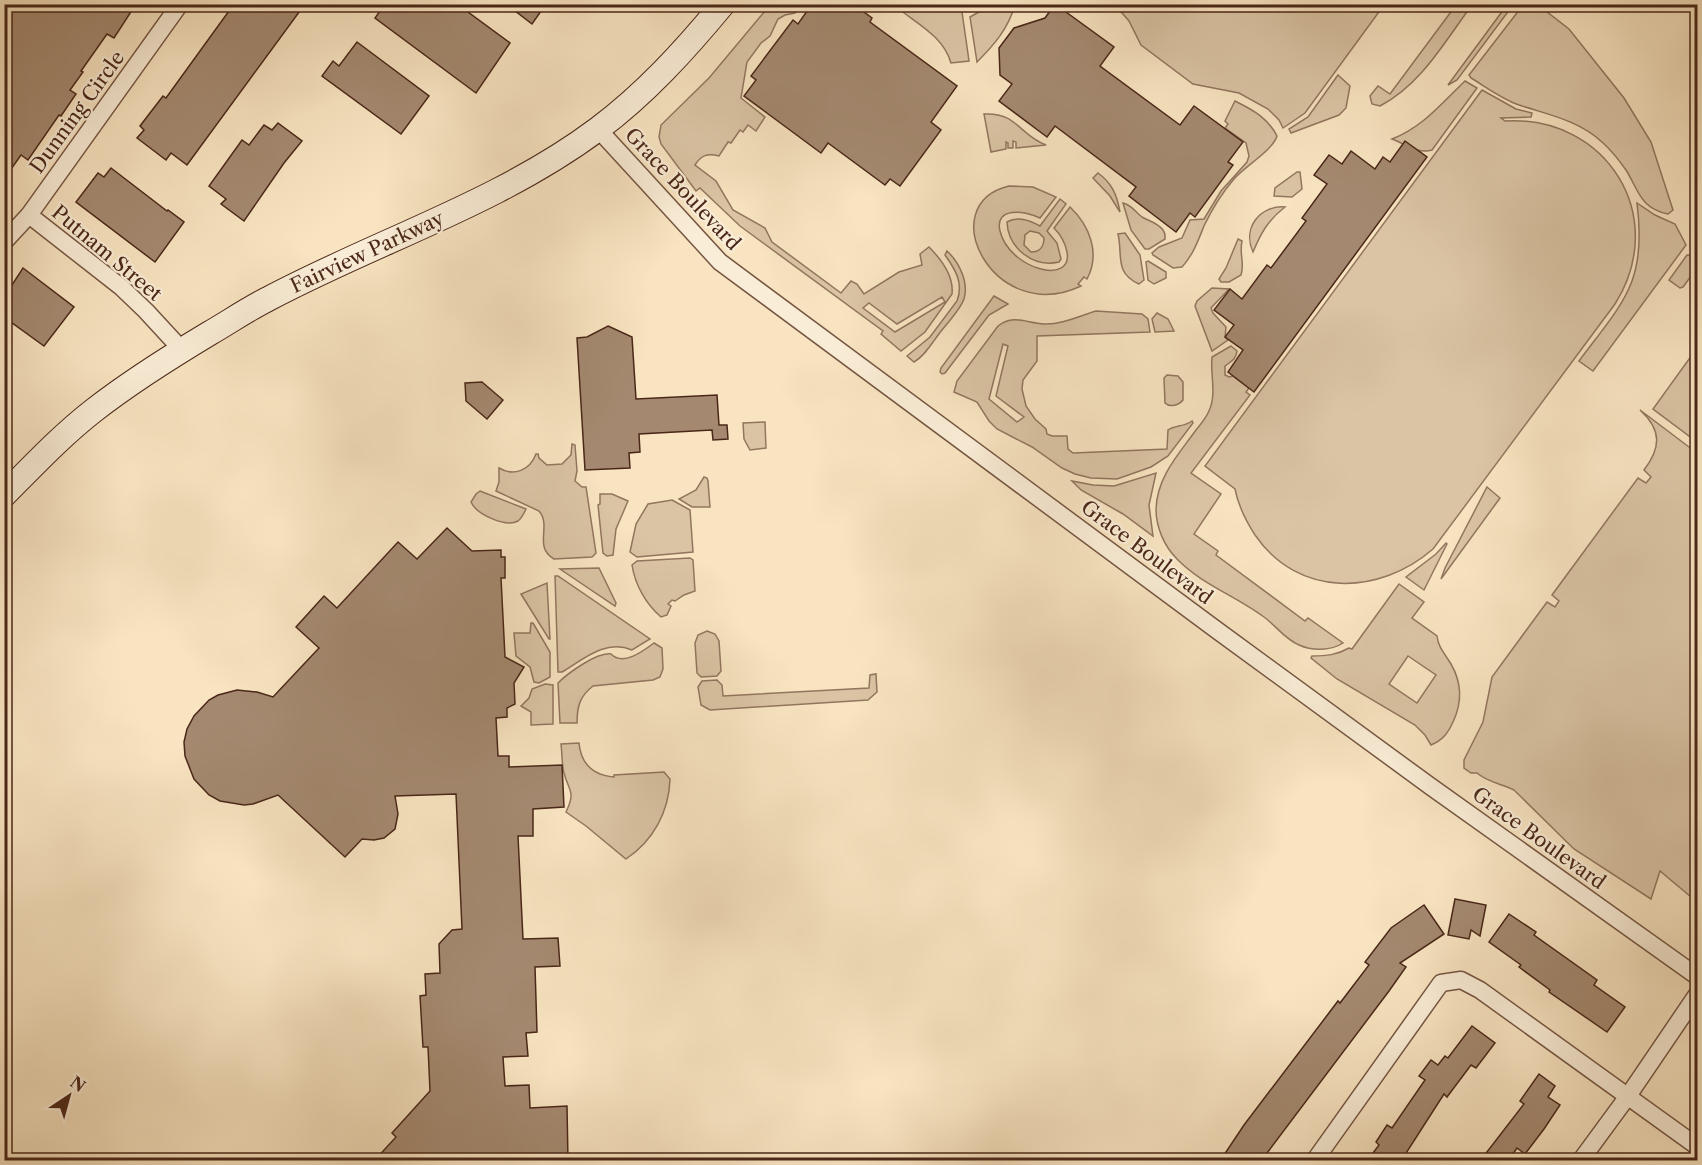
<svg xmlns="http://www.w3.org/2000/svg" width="1702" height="1165" font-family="'Libre Caslon Text',serif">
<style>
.green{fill:#dac4a4;stroke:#92765e;stroke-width:1.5;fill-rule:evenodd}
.building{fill:#a48970;stroke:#4a2718;stroke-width:1.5}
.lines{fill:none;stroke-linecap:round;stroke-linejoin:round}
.street-casing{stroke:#765642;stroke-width:19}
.secondary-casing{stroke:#4a2718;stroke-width:26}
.street{stroke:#faedd7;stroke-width:16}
.secondary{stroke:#faedd7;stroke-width:24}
.labels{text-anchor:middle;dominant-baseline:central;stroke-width:4.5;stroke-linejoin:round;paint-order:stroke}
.street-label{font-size:20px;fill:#4a2718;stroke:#faedd7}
</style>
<rect width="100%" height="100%" fill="#f8e4c1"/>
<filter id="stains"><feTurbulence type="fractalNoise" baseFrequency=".00333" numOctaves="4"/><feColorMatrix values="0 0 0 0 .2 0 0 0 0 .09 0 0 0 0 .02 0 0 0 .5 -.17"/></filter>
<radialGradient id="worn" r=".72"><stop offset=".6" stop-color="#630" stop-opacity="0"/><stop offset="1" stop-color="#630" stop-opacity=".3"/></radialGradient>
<g class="green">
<path d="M993,4L1015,5C1008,29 994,45 977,62L970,17Z"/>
<path d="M770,5H803L795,13L785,15L778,19L770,36L761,43L747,62L741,98L765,117L756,131L748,125L743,132L740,130L731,143L728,142L719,156C708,153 701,155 695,165L716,181L733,210L765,228L772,242L841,293L851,281L857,284L864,294L899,272L922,265L920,254L929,247C941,259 954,276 952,294L925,332L901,351L881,334L883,331L740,226L700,188L696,191L661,144L659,137L661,125L709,78ZM942,297L945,302L895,332L863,308L869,303L897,324Z"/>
<path d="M894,5H961L969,61L951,63C943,35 915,23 894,5Z"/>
<polygon points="1115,5 1384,5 1305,113 1283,128 1279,120 1268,109 1239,93 1193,84 1141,45 1129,21"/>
<path d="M1456,5H1472C1445,41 1421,85 1380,106L1372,104L1370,96L1378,86L1390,94Z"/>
<polygon points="1508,5 1513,5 1457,80 1448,85 1504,9 1507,10 1510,6"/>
<path d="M1523,5H1538L1569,29L1624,98L1651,142L1673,210L1668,214C1640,208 1639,191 1626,170C1619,160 1611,150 1602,142C1578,120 1549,115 1519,105C1502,99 1486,87 1471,78L1469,75Z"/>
<polygon points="1338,75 1350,86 1346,108 1339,115 1291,133 1289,129 1308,117"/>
<path d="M1465,81L1477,88L1432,150C1417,154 1405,144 1392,139C1423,127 1442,103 1465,81Z"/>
<path d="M1482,90L1516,109L1532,113L1531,117L1501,118L1505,121C1607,115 1670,217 1615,304L1433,549C1379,596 1298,598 1255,535C1246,521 1238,505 1235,489L1205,466Z"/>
<path d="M1235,101C1253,110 1268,118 1277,136C1273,150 1245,166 1234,179C1222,193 1212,209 1204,226C1198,241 1193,255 1182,267L1173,268L1153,255L1152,253L1159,247L1182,238L1190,220L1204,219L1221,191L1247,162L1249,156L1246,143L1225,128L1228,124L1225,121Z"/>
<path d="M984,114C1017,112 1019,135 1046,145L1016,148V142L1013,141V148H1008V143L1006,142V149L991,152Z"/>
<polygon points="1297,172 1300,172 1302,189 1292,197 1274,196 1275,188"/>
<path d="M1098,173C1112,183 1117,195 1120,212L1110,196L1093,178Z"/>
<path d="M1009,186L1033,187L1056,197L1040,218C1026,211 994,206 1000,231C1009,269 1073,286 1067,252C1065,242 1061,235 1054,228L1070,207C1089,225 1101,253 1087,279L1084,277L1078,284L1081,286C995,327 931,205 1009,186Z"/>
<path d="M1060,199L1066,204L1047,231L1057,243L1061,259L1059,262C1033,268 1008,248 1007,222C1018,216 1029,220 1040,226ZM1030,231L1039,233L1044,238C1044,247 1039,252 1031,252L1024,245L1025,235Z"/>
<path d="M1123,203C1132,205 1135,212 1142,217C1149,221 1158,223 1163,230C1166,234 1165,235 1165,239L1149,249H1145L1131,230Z"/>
<path d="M1637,203L1655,215L1675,224L1686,245L1593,371L1579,361C1624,301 1647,282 1637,203Z"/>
<path d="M1285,207C1268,220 1261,233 1253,252C1242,228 1260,205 1285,207Z"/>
<path d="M1125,233L1140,255L1144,280L1139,284C1114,273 1123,255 1118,234Z"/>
<path d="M1238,239L1242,241C1239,255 1245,262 1241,275L1229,282H1221L1219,279L1226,268Z"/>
<path d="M947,251C959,262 969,282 964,299C960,310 949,321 942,330C933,341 926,355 914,362L907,356L930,337L957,301C964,283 955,269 945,255Z"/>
<polygon points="1687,255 1690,255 1694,262 1692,267 1694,272 1683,287 1680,288 1669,280"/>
<polygon points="1148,261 1166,272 1166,278 1154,284 1148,280 1146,262"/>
<polygon points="1212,288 1229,289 1211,308 1213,313 1226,327 1225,337 1228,340 1212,351 1195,306 1197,301"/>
<polygon points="994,296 1008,304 989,315 945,373 942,374 940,372 941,368"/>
<path d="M1096,311L1142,314L1148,319L1150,332L1037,336V361L1023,380L1022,389L1026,406L1035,419L1046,429L1047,434L1052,436H1067L1068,449L1073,453L1167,449L1168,430C1175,425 1184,427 1192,421L1193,423L1168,456L1151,467L1117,479L1091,478L1075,474L1062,468L1032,447L997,429L989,421L977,402L954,392L957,381L998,326C1014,314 1026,323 1044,324C1061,325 1079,316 1096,311ZM1003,344L1008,346L996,396L1024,417L1017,422L989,399Z"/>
<polygon points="1157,313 1168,319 1174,331 1155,332 1152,319"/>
<path d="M1231,346L1237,351C1236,360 1231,361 1225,366V375L1229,377L1233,376L1249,388L1246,392L1250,395L1191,473L1221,494L1194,534L1218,551L1216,555L1305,621L1308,618L1343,643C1331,651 1312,651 1299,645C1286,640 1275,625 1264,617C1236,596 1201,584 1177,559C1164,546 1156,527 1156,509C1157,477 1178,455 1196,430C1201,424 1206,418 1209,411C1217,394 1210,374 1212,357Z"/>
<polygon points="1697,348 1697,442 1653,409"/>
<path d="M1167,375L1178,376L1183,382V400C1179,405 1170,408 1165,403L1164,378Z"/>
<path d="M1640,410L1697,453V902L1660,871L1651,899L1574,849L1514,790C1502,784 1487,782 1477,773H1471L1464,768V760L1483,722L1492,677L1547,602L1555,607L1559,601L1552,595L1638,478L1646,483L1651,477L1644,470C1661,448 1662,430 1640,410Z"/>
<polygon points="765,422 766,448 750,450 744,439 743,423"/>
<path d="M572,444L575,445L577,471L575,481L582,487H586L596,553L592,557L554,559C533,547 552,526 539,511L496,491L499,482V468C514,477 530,470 536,454H538L539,458L547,465L562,464L571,455Z"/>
<polygon points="1156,473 1149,505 1153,536 1123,514 1081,490 1072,481 1093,485 1114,486"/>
<polygon points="704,477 707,478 708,481 710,507 692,507 679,499 696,490"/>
<polygon points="1487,487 1500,498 1441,579 1445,568"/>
<path d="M480,491L526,509C524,513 522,518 518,521C506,528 476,514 471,502L476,494Z"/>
<polygon points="600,494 612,494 628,501 616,529 613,555 607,556 603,553 598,505 600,504"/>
<polygon points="672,500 690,510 693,552 637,557 630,552 636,524 648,504"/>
<polygon points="1446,543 1447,544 1424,590 1406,577 1436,554"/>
<path d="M690,558L693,560L695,591L684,595L675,601L672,600L668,604L671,606L667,615L661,617C646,604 635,585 632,565L637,561Z"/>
<polygon points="599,568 616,603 615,606 560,569"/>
<path d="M555,576H558L650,639L632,650C605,639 584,659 562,672H558Z"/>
<polygon points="547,583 550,639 549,639 521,594"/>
<path d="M1399,584L1424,602L1412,618L1437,636C1438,647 1445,654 1451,664C1462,683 1462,703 1453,722C1448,733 1443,740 1431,745L1425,735L1415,725L1337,679L1311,658L1312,656C1326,656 1337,655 1349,648L1352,649ZM1408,656L1436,675L1417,703L1389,684Z"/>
<polygon points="531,623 533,623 550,652 550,677 539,683 534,682 530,667 516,656 514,633 530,633"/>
<polygon points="707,631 715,634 719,641 721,671 717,676 701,677 697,673 695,643 698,635"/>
<path d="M654,643L662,648L663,669L660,677L653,680L593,686C580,696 577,706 577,723H560L558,683C568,673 597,652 611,654C623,666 642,652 654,643Z"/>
<polygon points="876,674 877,692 868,700 710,710 701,705 698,687 702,681 717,680 722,685 723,696 869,688 870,675"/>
<polygon points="545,684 553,685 553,724 531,725 531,712 521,706 529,698 532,689"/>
<path d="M579,743C581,764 592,775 614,777V775L664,772L670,779C669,812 653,841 626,859L586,826L566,812C576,791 569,792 564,773C562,767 562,752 561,744Z"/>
</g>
<g class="building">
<polygon points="4,4 136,4 114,38 107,34 81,71 83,72 70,90 76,94 61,116 59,115 28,160 21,155 4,179"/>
<polygon points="234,4 305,4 187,165 171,153 166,160 137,138 144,130 140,126 163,96 166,98"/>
<polygon points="385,4 457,4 510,43 476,93 375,18"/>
<polygon points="506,4 546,4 532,24"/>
<polygon points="812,4 853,4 872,18 870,22 957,86 931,122 941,130 900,186 890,179 885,185 828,143 821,153 744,96 756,80 751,76 793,20 798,24"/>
<polygon points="1055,4 1114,47 1100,66 1180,125 1194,106 1243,142 1228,162 1233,165 1195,217 1190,213 1176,232 1129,196 1136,187 1055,126 1047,137 999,101 1012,84 1000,75 999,48 1014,28 1045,18"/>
<polygon points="357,42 429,96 401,134 322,76 333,61 339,66"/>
<polygon points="278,123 302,141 284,163 244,221 221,204 226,199 209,186 242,140 249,145 264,125 272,130"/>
<polygon points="1405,141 1427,157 1254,392 1228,372 1243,350 1225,337 1234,325 1214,310 1230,289 1242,299 1267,265 1271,268 1306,221 1302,218 1327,184 1314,175 1329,155 1342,164 1351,151 1375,169 1383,157 1390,162"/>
<polygon points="111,168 167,211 168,210 184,222 155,262 76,202 98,173 104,177"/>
<polygon points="23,268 74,307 44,346 4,317 4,308 12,298 6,294"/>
<polygon points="608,326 632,337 636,399 717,395 719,425 727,425 728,439 713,440 712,430 639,434 640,452 629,453 630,468 585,470 577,338 587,337"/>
<polygon points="482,382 503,400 487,419 466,401 465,383"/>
<polygon points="447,528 472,551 501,550 501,557 505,557 505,578 501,578 505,657 524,667 514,683 515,704 507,708 507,717 496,718 498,756 509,756 509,767 562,765 564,807 533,809 533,836 518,836 523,939 558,938 560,966 535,967 537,1032 526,1033 528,1056 503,1057 505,1086 529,1085 530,1108 567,1106 568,1161 374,1161 396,1137 392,1133 430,1091 428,1047 423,1047 420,996 426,995 425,974 440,973 439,944 452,930 462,929 456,794 395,796 398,814 395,829 384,838 374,840 362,839 345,857 278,795 253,804 244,805 220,801 209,795 194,779 185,756 184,742 187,729 194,716 209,700 218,695 237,690 257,692 273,697 319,648 296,627 324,596 337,608 398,542 417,559"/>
<polygon points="1455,899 1486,905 1480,936 1471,930 1469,939 1448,935"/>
<polygon points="1424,905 1444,934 1400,963 1406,967 1389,991 1261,1161 1220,1161 1244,1125 1338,1001 1340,1003 1369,965 1365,962 1391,928"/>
<polygon points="1509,914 1536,932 1534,935 1597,980 1594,985 1625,1007 1607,1032 1549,992 1550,990 1519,967 1521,965 1489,942"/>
<polygon points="1472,1026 1495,1043 1476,1068 1471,1065 1447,1097 1444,1094 1401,1161 1367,1161 1379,1145 1376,1142 1387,1125 1392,1128 1425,1080 1419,1076 1431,1060 1438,1065 1445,1056 1448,1058"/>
<polygon points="1539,1074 1555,1086 1548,1097 1560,1105 1544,1129 1525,1154 1517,1148 1508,1161 1480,1161 1524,1104 1520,1101"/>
</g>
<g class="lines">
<g class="street-casing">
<g id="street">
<polyline points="598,129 720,262 1218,631 1430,786 1698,977"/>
<polyline points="29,215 121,287 146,311 182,350"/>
<polyline points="4,242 29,215 180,4"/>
<polyline points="1315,1160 1441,983 1461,980 1480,990 1698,1147"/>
<polyline points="1581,1160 1628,1096 1698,993"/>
</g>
</g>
<g class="secondary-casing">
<path id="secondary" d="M4,495C33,466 61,436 93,411C130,382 170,357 210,333C229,322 248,309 268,299C377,241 499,203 598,129C645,94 685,50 723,4"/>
</g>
<use href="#street" class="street"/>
<use href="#secondary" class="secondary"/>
</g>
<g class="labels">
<g class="street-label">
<text transform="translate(77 112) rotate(-54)">Dunning Circle</text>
<text transform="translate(683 189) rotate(47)">Grace Boulevard</text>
<text transform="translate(367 252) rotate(-25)">Fairview Parkway</text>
<text transform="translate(107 253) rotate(40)">Putnam Street</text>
<text transform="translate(1147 552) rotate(37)">Grace Boulevard</text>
<text transform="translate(1539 838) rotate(36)">Grace Boulevard</text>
</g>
</g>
<rect width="1702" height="1165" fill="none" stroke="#f8e4c1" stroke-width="24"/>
<rect x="6" y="6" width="1690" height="1153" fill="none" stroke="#4a2718" stroke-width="3"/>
<rect x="12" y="12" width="1678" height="1141" fill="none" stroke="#4a2718" stroke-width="1.5"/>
<g transform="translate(69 1096) rotate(36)" stroke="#faedd7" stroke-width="4.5" paint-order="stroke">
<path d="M0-4.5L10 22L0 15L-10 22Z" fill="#4a2718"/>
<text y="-9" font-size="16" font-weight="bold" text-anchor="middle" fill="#4a2718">N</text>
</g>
<rect width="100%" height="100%" filter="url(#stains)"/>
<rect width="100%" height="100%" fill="url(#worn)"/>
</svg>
